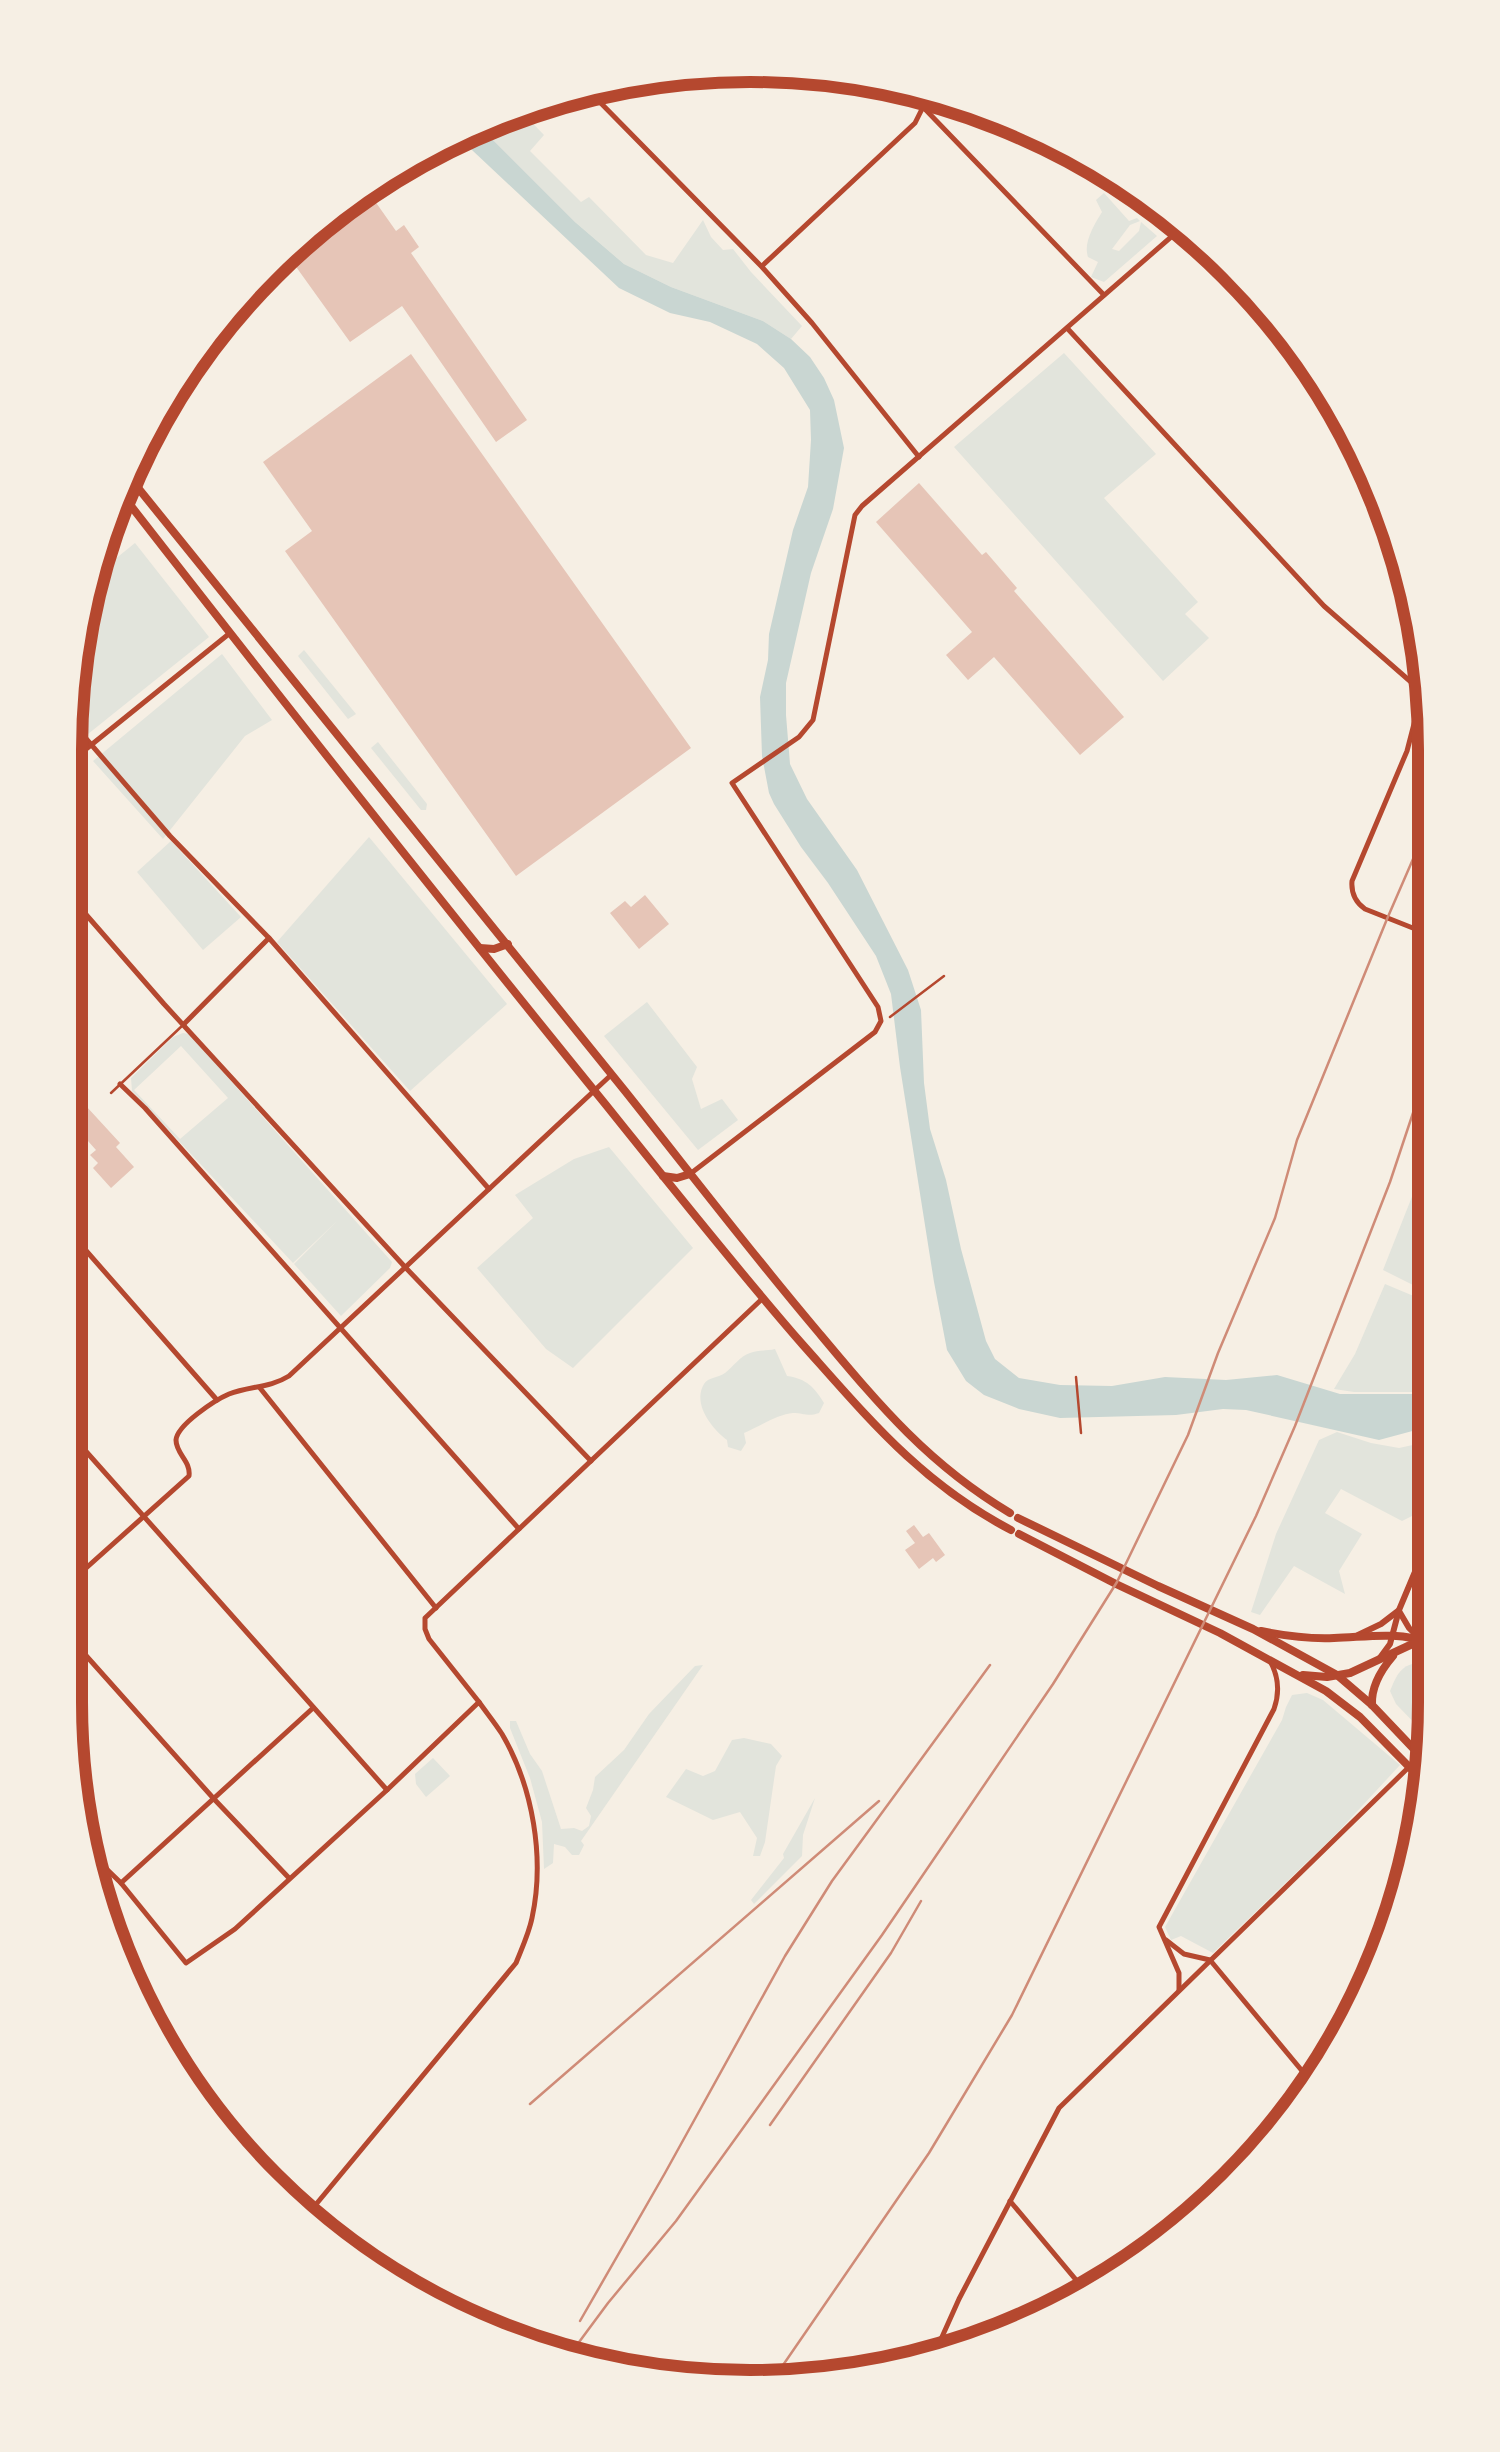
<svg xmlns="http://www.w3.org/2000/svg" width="1500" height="2452" font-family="Manrope,sans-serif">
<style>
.green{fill:#e2e4dc;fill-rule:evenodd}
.water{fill:#c9d6d2}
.building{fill:#e6c5b7}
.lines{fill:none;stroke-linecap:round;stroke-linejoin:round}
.service{stroke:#b5482f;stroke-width:2.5}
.minor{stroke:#b5482f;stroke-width:5}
.tertiary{stroke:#b5482f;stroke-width:5}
.secondary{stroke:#b5482f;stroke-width:6}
.primary{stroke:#b5482f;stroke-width:8}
.rail{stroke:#cf8b77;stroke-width:2.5}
.rim{fill:none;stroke:#b5482f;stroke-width:12}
</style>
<rect width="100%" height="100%" fill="#f6efe4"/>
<g class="green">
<polygon points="517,107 544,135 530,151 581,202 589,197 646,255 673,263 703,220 711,237 723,250 733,249 751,272 802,326 791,339 763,321 671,287 624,264 575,222 478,125"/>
<path d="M1104,193L1129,221L1137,218L1140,221L1130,225L1112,249L1119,251L1139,231L1141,222L1157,236L1104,282L1091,277L1098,262L1088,257C1083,243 1094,225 1102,212L1096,200Z"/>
<polygon points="1064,353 1156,454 1104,498 1198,602 1185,614 1209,638 1163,681 954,447"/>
<polygon points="135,543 209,637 88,734 71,712 71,661 93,577"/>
<polygon points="304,650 356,714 348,719 298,656"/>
<polygon points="222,654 272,720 245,736 163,839 93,761"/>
<polygon points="378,742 427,804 426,810 421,810 371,748"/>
<polygon points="369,837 507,1004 410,1091 277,942"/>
<polygon points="171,841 241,917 203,950 137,872"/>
<polygon points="647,1002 697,1067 692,1079 701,1109 722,1099 738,1120 698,1150 604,1036"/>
<path d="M183,1033L189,1034L392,1262L390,1268L341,1316L294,1264L337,1221L293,1263L132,1091L131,1078L173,1037ZM181,1046L228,1098L180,1139L134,1090Z"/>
<polygon points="1432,1146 1431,1241 1422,1271 1421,1289 1383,1270"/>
<polygon points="609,1147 693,1248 573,1368 546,1349 477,1268 533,1218 515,1195 574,1159"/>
<polygon points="1385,1284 1416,1297 1421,1357 1428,1392 1354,1392 1334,1389 1355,1354"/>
<path d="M775,1349L787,1376C807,1379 814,1387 824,1403L819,1413C808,1417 804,1413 793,1413C778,1414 758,1427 744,1433L746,1443L741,1451L728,1447L727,1440C712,1429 692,1404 704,1384C708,1377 719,1378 725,1373C733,1367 740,1356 750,1353C757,1350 767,1351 775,1349Z"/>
<polygon points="1337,1432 1371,1443 1399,1448 1431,1441 1430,1507 1402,1521 1341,1489 1325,1513 1362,1534 1339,1571 1345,1594 1294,1566 1260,1615 1251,1612 1276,1534 1319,1440"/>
<path d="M1425,1662L1430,1664L1429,1738L1396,1704L1390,1691C1398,1671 1403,1663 1425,1662Z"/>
<polygon points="703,1665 581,1841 584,1845 579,1855 572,1855 565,1847 554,1844 553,1863 544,1869 542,1822 530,1778 510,1728 510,1721 516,1721 530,1754 542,1771 561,1829 574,1828 582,1831 589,1826 591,1816 586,1808 593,1790 595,1777 624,1750 649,1714 695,1666"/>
<polygon points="1307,1693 1323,1700 1400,1765 1338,1832 1213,1953 1181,1936 1171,1940 1165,1927 1282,1720 1286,1707 1292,1695"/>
<polygon points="744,1738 771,1744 782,1756 776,1766 765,1842 760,1856 753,1856 757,1838 740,1812 713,1820 666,1797 686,1769 703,1776 715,1771 732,1740"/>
<polygon points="433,1758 450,1776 426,1797 416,1784 415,1774"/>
<polygon points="815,1798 803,1835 802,1856 754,1904 751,1900 784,1858 783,1854"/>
</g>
<polygon class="water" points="478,125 575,222 624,264 671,287 763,321 791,339 810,357 824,378 834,400 844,448 833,509 811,573 786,683 786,715 790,764 807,799 857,870 908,970 921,1010 924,1083 930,1129 946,1180 961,1249 986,1341 995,1359 1019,1378 1060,1385 1112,1386 1165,1377 1226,1380 1277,1375 1340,1394 1431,1394 1431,1426 1379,1440 1246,1410 1223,1409 1176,1415 1060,1418 1019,1409 984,1395 966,1381 947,1350 934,1282 900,1067 891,994 876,956 828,883 801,847 774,804 769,793 762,756 760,697 768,660 769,634 793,530 808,487 811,440 810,410 784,368 757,344 710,322 670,313 619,288 456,135"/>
<g class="building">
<polygon points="365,187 396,231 404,225 419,247 411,253 527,420 496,442 402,306 350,342 284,250 298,235"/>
<polygon points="411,354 691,748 516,876 285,551 312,531 263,462"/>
<polygon points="919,483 982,555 986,552 1017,588 1014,591 1124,717 1080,755 994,657 968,680 946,655 972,632 876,522"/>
<polygon points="645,895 669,924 639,949 610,913 625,901 631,907"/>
<polygon points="80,1104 86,1106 120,1143 116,1147 134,1167 111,1188 93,1168 98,1163 90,1155 96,1150 80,1132 71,1140 68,1137 68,1105 75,1107"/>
<polygon points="914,1525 923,1537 929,1533 945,1555 936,1562 933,1558 919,1569 905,1550 915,1543 906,1531"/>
</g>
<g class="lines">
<g class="service">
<polyline points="890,1017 944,976"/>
<polyline points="111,1093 183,1025"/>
<polyline points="1076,1377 1081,1433"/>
</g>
<g class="minor">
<polyline points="586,88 762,267 812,323 919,457"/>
<polyline points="923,107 1104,295"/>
<polyline points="762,266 915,123 923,107 923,88"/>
<path d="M1067,328L1324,606L1419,689L1421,697L1407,751L1352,881C1351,893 1355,902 1365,909L1433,936"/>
<polyline points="70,720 170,836 269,938 489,1189"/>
<polyline points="69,895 164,1004 405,1267 591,1461"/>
<polyline points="184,1024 269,938"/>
<polyline points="120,1084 145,1108 519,1529"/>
<polyline points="690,1174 875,1032 881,1021 878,1007 732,783 799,737 813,720 855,515 862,506 1186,224"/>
<polyline points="68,1230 217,1400"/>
<polyline points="260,1388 436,1608"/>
<polyline points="67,1430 387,1790"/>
<polyline points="65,1632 214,1799 289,1878"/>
<path d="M90,1853L121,1883L186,1963L235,1929L387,1790L479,1702C486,1712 495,1723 502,1734C533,1787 545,1858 532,1918C529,1933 522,1948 516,1963L308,2214"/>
<polyline points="121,1883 313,1708"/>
<polyline points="1166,1940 1184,1954 1210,1960 1313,2084"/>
<path d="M1179,1990V1973L1159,1927L1274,1709C1280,1692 1279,1677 1270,1661"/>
<polyline points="1010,2201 1087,2293"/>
<polyline points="933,2357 959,2299 1059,2108 1410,1766"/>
</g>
<g class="tertiary">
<polyline points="70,762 230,633"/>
<path d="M66,1586L189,1476C191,1461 176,1454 176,1440C177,1425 215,1400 229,1394C249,1386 270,1388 289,1376L611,1075"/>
<polyline points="479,1702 429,1639 425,1629 425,1618 763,1298"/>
</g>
<g class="secondary">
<polyline points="1431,1314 1431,1312"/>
<polyline points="1431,1342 1431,1329"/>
<polyline points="1399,1611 1409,1628 1421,1640"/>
<polyline points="1358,1635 1381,1624 1398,1611"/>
<polyline points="1379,1659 1390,1644 1399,1610 1430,1536"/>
</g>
<g class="primary">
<path d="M126,473C292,679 458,885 625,1091C688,1170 749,1250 814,1327C876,1401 926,1463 1010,1513"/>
<path d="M117,488C278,695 441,902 606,1105C671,1186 735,1267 803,1345C869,1419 921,1483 1011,1530"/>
<polyline points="480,948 494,949 508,944"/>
<polyline points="663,1176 677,1178 690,1174"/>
<polyline points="1018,1518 1158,1586 1253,1629 1337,1675 1372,1705 1429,1765"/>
<polyline points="1019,1534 1116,1584 1220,1633 1326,1691 1360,1717 1429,1787"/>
<path d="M1261,1631C1285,1636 1309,1639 1334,1638C1368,1637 1397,1631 1430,1643"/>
<polyline points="1303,1675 1327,1677 1350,1673 1421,1640"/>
<path d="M1372,1705C1371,1686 1381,1670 1393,1656"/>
</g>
<g class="rail">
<polyline points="530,2104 879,1801"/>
<polyline points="770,2125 891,1953 921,1901"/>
<polyline points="580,2321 665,2173 785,1956 832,1881 990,1665"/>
<polyline points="568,2357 608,2303 676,2221 882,1935 1053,1684 1117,1582 1188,1435 1218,1353 1275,1218 1297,1140 1387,919 1433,813"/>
<polyline points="770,2384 929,2153 1012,2015 1256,1516 1295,1426 1390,1182 1432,1056"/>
</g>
</g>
<path d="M0 0H1500V2452H0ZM750 82H750A668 668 0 0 1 1418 750V1702A668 668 0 0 1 750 2370H750A668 668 0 0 1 82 1702V750A668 668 0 0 1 750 82Z" fill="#f6efe4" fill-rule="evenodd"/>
<path class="rim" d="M750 82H750A668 668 0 0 1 1418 750V1702A668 668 0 0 1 750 2370H750A668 668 0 0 1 82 1702V750A668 668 0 0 1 750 82Z"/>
</svg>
